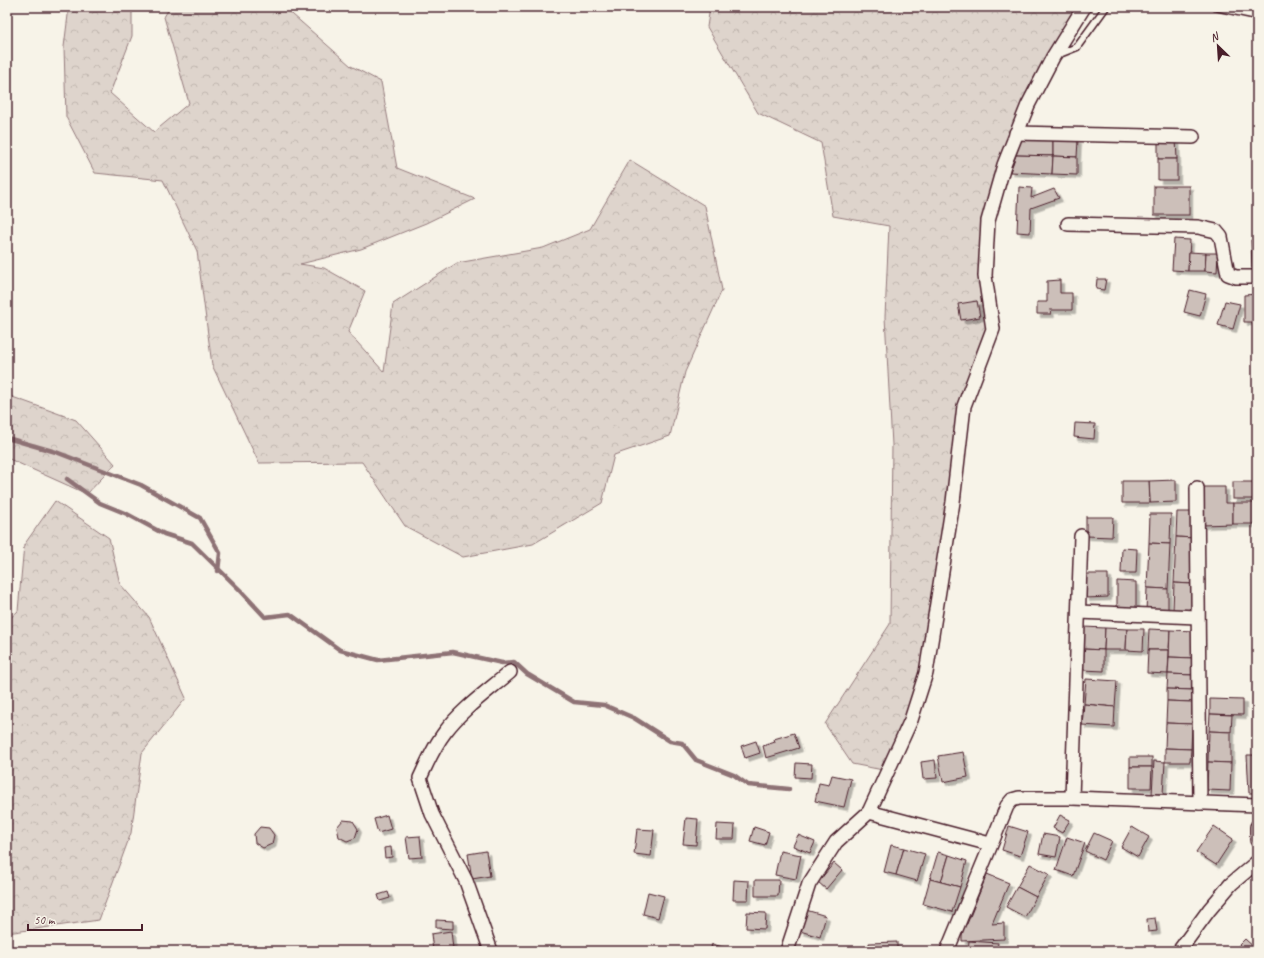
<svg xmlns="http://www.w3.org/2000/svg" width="1264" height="958" font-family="Caveat,sans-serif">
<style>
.forest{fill:url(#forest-crowns);stroke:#947a7c}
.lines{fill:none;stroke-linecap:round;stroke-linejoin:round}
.stream{stroke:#8e7275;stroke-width:4.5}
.building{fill:#ccbfb9;stroke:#4a1f2b;filter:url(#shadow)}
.service-casing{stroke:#4a1f2b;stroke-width:9}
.minor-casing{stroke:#4a1f2b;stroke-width:16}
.service{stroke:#f7f3e8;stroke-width:6}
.minor{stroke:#f7f3e8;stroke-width:13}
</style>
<defs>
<pattern id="forest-crowns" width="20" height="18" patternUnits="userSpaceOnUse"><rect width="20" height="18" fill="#ded4cc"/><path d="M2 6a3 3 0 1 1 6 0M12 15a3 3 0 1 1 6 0" fill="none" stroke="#c0b6af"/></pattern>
<filter id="shadow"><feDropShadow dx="3.5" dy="3.5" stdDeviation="0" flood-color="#0004"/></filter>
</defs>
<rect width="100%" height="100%" fill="#f7f3e8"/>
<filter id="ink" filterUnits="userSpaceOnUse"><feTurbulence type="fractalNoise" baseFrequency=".025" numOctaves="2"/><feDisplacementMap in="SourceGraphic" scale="8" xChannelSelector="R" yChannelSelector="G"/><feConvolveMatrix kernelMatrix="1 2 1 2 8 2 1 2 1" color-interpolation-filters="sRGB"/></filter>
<g filter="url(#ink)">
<g class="forest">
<polygon points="69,7 132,7 132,36 110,93 154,132 189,103 164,17 170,7 284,7 351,66 381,82 397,168 475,199 426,223 361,249 300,264 324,268 365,291 348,332 384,372 393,304 457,263 543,248 590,229 630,160 705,206 722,290 685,372 670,436 614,455 602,503 533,544 463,557 405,526 362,462 259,463 212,365 197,251 163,180 95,173 66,117 64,47"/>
<polygon points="710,7 1084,7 1053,57 988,221 993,329 964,406 926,673 888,771 852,764 825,724 890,624 892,445 885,317 889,226 833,216 821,143 758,113 707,27"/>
<polygon points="7,395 76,420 115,464 87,494 7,458"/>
<polygon points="55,501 109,538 120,584 149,617 186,698 142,753 131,833 99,920 7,933 7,621 18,611 24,545"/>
</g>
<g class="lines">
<g class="stream">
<polyline points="7,438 56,452 141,485 200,518 220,553 218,571"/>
<polyline points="67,479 100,503 127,514 164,534 192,543 240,590 265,617 290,614 340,650 378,660 453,652 502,663 514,662 527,674 574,702 604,705 634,718 670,741 682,743 696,760 734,775 748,785 789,789"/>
</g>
</g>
<g class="building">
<polygon points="1022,137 1053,139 1053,156 1016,155"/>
<polygon points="1053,139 1078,140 1077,157 1053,156"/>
<polygon points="1176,139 1177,159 1158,159 1158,140"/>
<polygon points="1016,155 1053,156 1052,174 1010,172"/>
<polygon points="1053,156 1077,157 1077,175 1052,174"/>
<rect x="1158" y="159" width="19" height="21"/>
<rect x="1154" y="186" width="35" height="29"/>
<polygon points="1019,187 1032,188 1031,198 1054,189 1059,198 1031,208 1030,233 1017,232"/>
<polygon points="1174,239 1190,240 1188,271 1172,270"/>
<polygon points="1257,239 1257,268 1252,268 1251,240"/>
<polygon points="1189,252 1206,253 1205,271 1188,271"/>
<polygon points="1206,253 1218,253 1217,272 1205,271"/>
<polygon points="1097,279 1106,279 1104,290 1096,289"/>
<polygon points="1060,280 1060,293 1072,293 1072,310 1050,310 1051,314 1037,314 1037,302 1047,302 1047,281"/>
<polygon points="1190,290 1206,294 1200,316 1184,312"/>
<polygon points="1257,294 1257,322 1244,322 1244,295"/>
<polygon points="977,301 980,317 961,320 958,304"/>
<polygon points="1225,301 1240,304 1233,329 1218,325"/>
<polygon points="1075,423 1095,424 1094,439 1074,437"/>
<polygon points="1176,480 1176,502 1150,503 1149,481"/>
<polygon points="1122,481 1149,481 1150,503 1122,503"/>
<rect x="1233" y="482" width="24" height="17"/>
<polygon points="1202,487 1225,487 1225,503 1233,503 1233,524 1202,525"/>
<rect x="1233" y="503" width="23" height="21"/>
<polygon points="1177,512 1195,512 1194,538 1176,537"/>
<polygon points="1150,514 1171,514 1170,544 1149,543"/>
<polygon points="1086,517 1113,517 1112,537 1086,536"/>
<polygon points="1176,537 1194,538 1192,584 1174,583"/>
<polygon points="1149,543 1170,544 1168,589 1147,588"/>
<polygon points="1122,548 1137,549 1136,573 1121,573"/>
<polygon points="1086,574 1108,574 1108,597 1086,598"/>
<polygon points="1117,581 1136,582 1136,610 1117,610"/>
<polygon points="1174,583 1192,584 1191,610 1173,610"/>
<polygon points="1147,588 1168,589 1168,612 1146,611"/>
<polygon points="1084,627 1105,628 1104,650 1083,649"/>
<polygon points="1105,628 1127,629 1126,650 1104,650"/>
<polygon points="1127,629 1144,629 1143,651 1126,650"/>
<polygon points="1149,629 1170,630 1169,650 1148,650"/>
<polygon points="1170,630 1195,631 1194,658 1169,657"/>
<polygon points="1083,649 1104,650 1104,671 1083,670"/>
<polygon points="1148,650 1169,650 1168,674 1147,673"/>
<polygon points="1169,657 1194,658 1193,675 1168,674"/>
<polygon points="1168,674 1193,675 1193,690 1167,689"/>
<polygon points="1086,679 1117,681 1115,707 1084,704"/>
<polygon points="1167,689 1193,690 1192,702 1167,701"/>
<polygon points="1210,699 1243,700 1243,715 1210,714"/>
<polygon points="1167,701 1192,702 1192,724 1166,723"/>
<polygon points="1084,704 1115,707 1114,727 1082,725"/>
<polygon points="1210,714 1232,715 1231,732 1209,731"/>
<polygon points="1166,723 1192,724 1191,749 1165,748"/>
<polygon points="1209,731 1231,732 1231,763 1208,762"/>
<polygon points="794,733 799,748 766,758 763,746 775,742 774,739"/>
<polygon points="756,741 760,753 745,758 741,746"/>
<polygon points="1165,748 1191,749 1190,762 1165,762"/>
<polygon points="963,752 968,777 943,782 938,756"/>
<polygon points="1247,755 1257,755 1257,793 1249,793"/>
<rect x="1130" y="757" width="22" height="10"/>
<polygon points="935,760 937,778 923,779 921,762"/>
<polygon points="1154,761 1165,762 1163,794 1152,794"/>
<polygon points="1208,762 1231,763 1230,791 1207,790"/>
<polygon points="796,763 812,764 811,778 795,777"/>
<polygon points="1130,767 1152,767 1151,788 1130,788"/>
<polygon points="832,775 851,779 844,807 815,801 819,783 829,785"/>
<polygon points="387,815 391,829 378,833 374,819"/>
<polygon points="1060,815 1070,820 1062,833 1053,828"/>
<polygon points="686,818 698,819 696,845 683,844"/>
<polygon points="343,820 353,821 358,829 355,838 347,841 339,837 337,827"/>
<polygon points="717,824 735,825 734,839 716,839"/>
<polygon points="1009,826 1028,832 1020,856 1002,850"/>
<polygon points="1214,826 1233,839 1216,865 1196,852"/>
<polygon points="260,827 269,828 274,835 272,844 263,848 255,843 254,834"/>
<polygon points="754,827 769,832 765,845 750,841"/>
<polygon points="1132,827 1149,837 1138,857 1121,847"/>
<polygon points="637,829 654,830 651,856 634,854"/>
<polygon points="1094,833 1112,841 1103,860 1085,851"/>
<polygon points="1043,834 1060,837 1056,857 1039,854"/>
<polygon points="798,835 815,842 810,853 793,846"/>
<polygon points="420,836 422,857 409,858 406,837"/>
<polygon points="1067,837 1085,843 1073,876 1056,870"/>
<polygon points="891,845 904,848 896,875 884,872"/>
<polygon points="391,847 392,857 385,858 384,848"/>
<polygon points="904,848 925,854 917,881 896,875"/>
<polygon points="486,851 490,876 472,879 468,854"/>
<polygon points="780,851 801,855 796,879 775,875"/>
<polygon points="938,852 949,855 941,882 930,879"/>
<polygon points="949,855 967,861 960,887 941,882"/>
<polygon points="834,863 842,870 826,889 818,882"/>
<polygon points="1030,864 1049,874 1036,897 1017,887"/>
<polygon points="987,874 1009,883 992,924 1004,923 1004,939 962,941 962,924 967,924"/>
<polygon points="930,879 960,887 952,912 923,904"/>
<polygon points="734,880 749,881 748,900 733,900"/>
<polygon points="755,880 779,880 778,896 755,896"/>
<polygon points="1017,887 1036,897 1025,917 1006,907"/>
<polygon points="388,892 390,898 380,901 378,895"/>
<polygon points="648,892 664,896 658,918 643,914"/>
<polygon points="806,910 826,916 820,937 800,931"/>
<polygon points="747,912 766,913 765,929 746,928"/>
<polygon points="1155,918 1157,931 1148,932 1147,919"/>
<polygon points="436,920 453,921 453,929 436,928"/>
<polygon points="451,931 453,949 457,949 457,951 433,951 431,934"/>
<polygon points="1245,939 1256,949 1254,951 1233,951"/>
<polygon points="969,941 998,943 997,951 968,951"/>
<polygon points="897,942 897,951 869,951 869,943"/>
<polygon points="712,944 737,951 710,951"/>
</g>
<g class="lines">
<g class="service-casing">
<g id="service">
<polyline points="1215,7 1257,16"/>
<polyline points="1057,55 1077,47 1106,7"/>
</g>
</g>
<g class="minor-casing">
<g id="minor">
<polyline points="1016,133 1193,137"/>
<polyline points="1068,224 1198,227 1216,231 1221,237 1228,274 1236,277 1257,277"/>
<polyline points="1197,488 1200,803"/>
<polyline points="1079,612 1197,617"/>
<polyline points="1072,798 1081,536"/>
<polyline points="869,812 990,844"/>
<polyline points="1257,827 1257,840"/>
<path d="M491,951L466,881L432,814L420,778C427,763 434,746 445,732C462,709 488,691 510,672"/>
<polyline points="787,951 809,884 836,842 869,812 911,720 926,673 953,502 964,406 993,329 985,276 988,221 1004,165 1028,105 1053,57 1084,7"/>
<polyline points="947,951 1007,806 1012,800 1019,798 1072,798 1257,805"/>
<polyline points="1179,951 1209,910 1231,884 1257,862"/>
</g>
</g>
<use href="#service" class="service"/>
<use href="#minor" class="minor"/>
</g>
</g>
<rect width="1264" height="958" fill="none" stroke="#f7f3e8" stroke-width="24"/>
<rect x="12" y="12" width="1240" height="934" fill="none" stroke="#4a1f2b" stroke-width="1.5" filter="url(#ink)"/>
<g transform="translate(1218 46) rotate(335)" stroke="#f7f3e8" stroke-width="3" paint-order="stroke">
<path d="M0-3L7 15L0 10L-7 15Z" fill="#4a1f2b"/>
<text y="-6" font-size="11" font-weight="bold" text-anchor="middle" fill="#4a1f2b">N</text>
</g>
<path d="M28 924v6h114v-6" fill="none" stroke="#4a1f2b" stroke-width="2"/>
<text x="34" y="924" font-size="12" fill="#4a1f2b" stroke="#f7f3e8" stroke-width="3" paint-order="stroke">50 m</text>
</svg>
